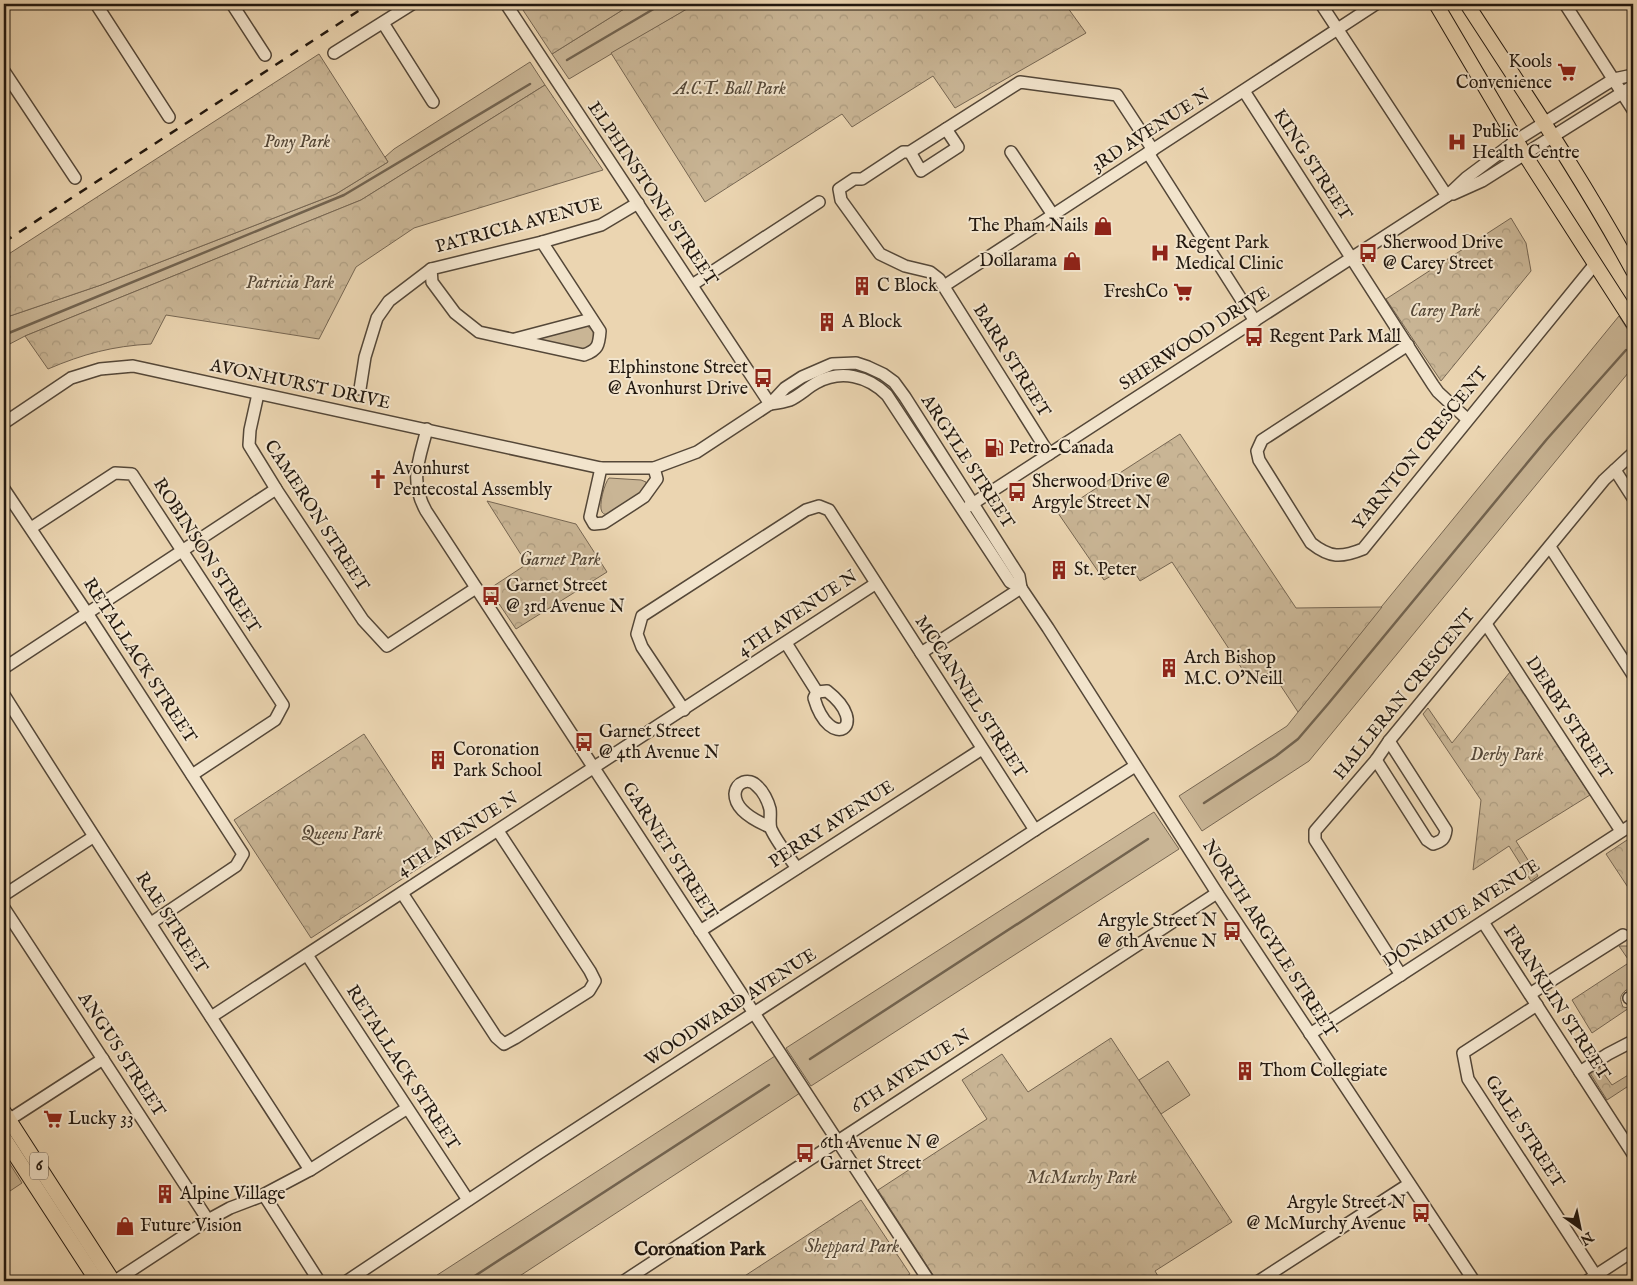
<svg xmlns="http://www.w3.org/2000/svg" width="1637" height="1285" font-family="'IM FELL English',serif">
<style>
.grass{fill:#c9b595;stroke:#766652}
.park{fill:url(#park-crowns);stroke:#766652}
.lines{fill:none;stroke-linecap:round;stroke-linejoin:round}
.stream{stroke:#72634f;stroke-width:2.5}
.minor-casing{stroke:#544738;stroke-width:14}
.major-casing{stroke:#22180f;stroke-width:16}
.minor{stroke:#f2e4cc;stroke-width:11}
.major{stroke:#ebd5b1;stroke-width:14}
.rail{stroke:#22180f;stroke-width:2.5;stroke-dasharray:9 9;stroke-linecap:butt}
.labels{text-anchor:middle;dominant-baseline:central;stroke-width:4;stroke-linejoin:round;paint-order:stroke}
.shield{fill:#f2e4cc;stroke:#605548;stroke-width:1}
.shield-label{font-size:16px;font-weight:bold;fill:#22180f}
.poi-label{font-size:18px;fill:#22180f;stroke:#f2e4cc;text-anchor:start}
.park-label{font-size:18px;font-style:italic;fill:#544737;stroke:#f2e4cc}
.street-label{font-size:18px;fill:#22180f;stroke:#f2e4cc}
.neighbourhood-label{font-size:19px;font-weight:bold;fill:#22180f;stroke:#f2e4cc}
</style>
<defs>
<pattern id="park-crowns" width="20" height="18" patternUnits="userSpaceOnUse" patternTransform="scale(1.25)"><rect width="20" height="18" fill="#c9b595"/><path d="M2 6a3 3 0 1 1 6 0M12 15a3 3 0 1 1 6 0" fill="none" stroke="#ac9b7f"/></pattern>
</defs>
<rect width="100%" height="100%" fill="#ebd5b1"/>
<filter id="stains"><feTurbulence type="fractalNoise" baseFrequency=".004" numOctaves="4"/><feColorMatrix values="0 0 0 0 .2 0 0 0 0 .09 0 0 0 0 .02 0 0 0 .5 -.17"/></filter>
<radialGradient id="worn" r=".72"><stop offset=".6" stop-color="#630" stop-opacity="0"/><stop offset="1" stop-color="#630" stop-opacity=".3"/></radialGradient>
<g class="grass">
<polygon points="632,4 1051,4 687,9 569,79 552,54"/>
<polygon points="530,62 545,85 361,200 25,336 4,347 4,318 101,285 336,194 388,162 385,157 394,149"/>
<polygon points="1619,316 1633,338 1633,367 1309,761 1202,831 1179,796 1287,726 1382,606"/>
<path d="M586,325L593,331C594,338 593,346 586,349C579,351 549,343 540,341L539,339V336Z"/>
<path d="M609,478L641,480L646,482L647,489L610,515C606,514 604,515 602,512C598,506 605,482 609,478Z"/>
<polygon points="1154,812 1179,849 811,1086 786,1048"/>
<polygon points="775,1056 800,1093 512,1281 428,1281"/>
<polygon points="1168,1061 1190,1095 1161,1114 1139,1080"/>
<polygon points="4,1160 8,1161 22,1183 4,1195"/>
</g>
<g class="park">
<polygon points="519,4 632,4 552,54"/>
<polygon points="1065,4 1086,33 955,108 933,76 852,127 842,114 705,202 611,53 687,9"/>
<polygon points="319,54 388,162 336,194 101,285 4,318 4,257"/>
<path d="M545,85L603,170L414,228L356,267L319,339L166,315L151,344C113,346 83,354 48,369L25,336L361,200Z"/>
<polygon points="1511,218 1526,243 1531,271 1441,381 1386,299"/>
<polygon points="1180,434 1296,608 1382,607 1298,712 1271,671 1252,684 1172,562 1140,581 1130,565 1104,580 1058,513"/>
<polygon points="487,501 576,524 607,572 516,629 489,589 527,564"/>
<polygon points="1510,672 1590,795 1516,841 1538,876 1531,881 1509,846 1473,870 1481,800 1423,714 1428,708 1452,743"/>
<polygon points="364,734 442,853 311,938 234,820"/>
<polygon points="1633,836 1633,895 1606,854"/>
<path d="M1633,940V988L1630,990H1626C1619,996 1620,999 1623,1007L1629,1008L1592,1033L1572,1000L1630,962L1619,946H1629Z"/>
<polygon points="1111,1038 1232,1222 1155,1271 1161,1281 937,1281 878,1190 987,1119 962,1080 1002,1054 1028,1092"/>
<polygon points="1599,1067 1612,1085 1633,1072 1633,1083 1607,1100 1590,1073"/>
<polygon points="861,1200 910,1274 898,1281 737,1281"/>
</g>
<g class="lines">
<g class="stream">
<polyline points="567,60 662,4"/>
<polyline points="4,335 344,195 530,84"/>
<polyline points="1204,803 1276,756 1298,739 1328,704 1547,439 1626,350"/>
<polyline points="810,1059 1148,839"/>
<polyline points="467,1281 769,1085"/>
</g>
<g class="minor-casing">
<g id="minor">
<polyline points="96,4 169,117"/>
<polyline points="232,4 265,55"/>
<polyline points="506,4 770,404"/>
<polyline points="1321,4 1447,196"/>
<polyline points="1565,4 1633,110"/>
<polyline points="383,23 433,102"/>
<polyline points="334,53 412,4"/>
<polyline points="4,71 75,178"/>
<polyline points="1244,91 1433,385 1438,392 1467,419"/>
<polyline points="910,152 921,171 958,147 946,129"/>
<polyline points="1011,152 1053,215"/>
<polyline points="1148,153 1255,321"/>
<polyline points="1453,194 1482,181 1633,86"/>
<path d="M431,269L432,282L455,313L479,332L584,355C598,350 599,345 600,331L542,242"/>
<polyline points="692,285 819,202"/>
<polyline points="944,286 1376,4"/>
<polyline points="515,339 591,319"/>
<path d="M1408,345L1262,440L1257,451L1259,460L1311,543C1330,558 1341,558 1363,549L1595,264"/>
<polyline points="360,389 365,357 377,318 389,301 431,269 542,242 601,225 638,203"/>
<polyline points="258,394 250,430 249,445 276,489 363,620 387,646 476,588"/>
<path d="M770,404C777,403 784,402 790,400C799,396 807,388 816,383C841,369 868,376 887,395L1010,582L1021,588L1048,628L1217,893L1474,1281"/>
<polyline points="4,423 71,378 100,369 133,366 601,468 654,468 697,452 770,404 785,388 802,377 832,364 856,363 868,367 883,374 894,382 905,397 1019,576 1021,588"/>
<path d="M427,429C419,461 409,480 426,511L929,1281"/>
<polyline points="1049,454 939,279 930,272 905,266 880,254 841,200 839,189 854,179 862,179 903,152 910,152 1020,82 1117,95 1153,150"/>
<polyline points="601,468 590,517 594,524 604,523 644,497 657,479 654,468"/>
<polyline points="1615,470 1633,498"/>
<polyline points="4,489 87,613 243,854 236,866 151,923"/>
<polyline points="969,506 1447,196 1466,178 1517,140 1614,79 1633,75"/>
<polyline points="31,528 115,473 132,474 283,705 275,720 192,775"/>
<polyline points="1550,547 1633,675"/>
<polyline points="1486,624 1621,831"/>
<polyline points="786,643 817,692"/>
<polyline points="921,653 1021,588"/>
<polyline points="4,668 276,489"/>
<path d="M827,691C872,726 830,753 814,698L817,692Z"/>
<path d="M4,695C104,854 208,1012 310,1170"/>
<polyline points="684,710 642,647 637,634 642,616 806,510 819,506 829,510 1035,830"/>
<path d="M1376,760L1427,840L1433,844C1442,841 1445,839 1446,830L1389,741"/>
<path d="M770,827C758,822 735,811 735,794C736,782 749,777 757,786C763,791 768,801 770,809C771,816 769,823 771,829C777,842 788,856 797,868"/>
<polyline points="402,893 496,1037 504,1044 515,1038 589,991 595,981 590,971 498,831"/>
<polyline points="4,895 93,837"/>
<polyline points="4,908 208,1220"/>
<polyline points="1483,922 1633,1154"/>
<polyline points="700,931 982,749"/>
<polyline points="307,955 468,1200"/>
<polyline points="1401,975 1315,840 1315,831 1376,760 1389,741 1604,480 1633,453"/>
<polyline points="1530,994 1623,935"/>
<polyline points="1629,998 1633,1000"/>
<polyline points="1537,1005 1463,1053 1468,1079 1596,1276"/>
<polyline points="211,1017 875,584"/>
<polyline points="1310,1034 1633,824"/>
<polyline points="1580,1072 1608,1054 1633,1041"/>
<polyline points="4,1123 103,1059"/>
<polyline points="264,1195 319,1281"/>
<polyline points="115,1281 208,1220 230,1208 259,1197 310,1170 406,1109"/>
<polyline points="347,1281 539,1153 1035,830 1135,766"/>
<polyline points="624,1281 1217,893"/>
<polyline points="1259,1281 1409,1184"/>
<polyline points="1587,1281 1633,1251"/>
</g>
</g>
<g class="major-casing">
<g id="major">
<polyline points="1436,4 1525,155 1633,323"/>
<path d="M1467,4C1524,92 1583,179 1633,271"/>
<polyline points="4,1112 113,1281"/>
<polyline points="4,1138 97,1281"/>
</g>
</g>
<use href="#minor" class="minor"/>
<use href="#major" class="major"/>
<polyline class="rail" points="4,242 369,4"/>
</g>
<defs>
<g id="supermarket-bare" transform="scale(1.5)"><path d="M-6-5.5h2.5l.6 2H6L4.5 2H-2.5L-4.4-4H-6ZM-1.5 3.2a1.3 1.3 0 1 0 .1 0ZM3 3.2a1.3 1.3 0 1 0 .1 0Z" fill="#8f2418" stroke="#f2e4cc" stroke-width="2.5" paint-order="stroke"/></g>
<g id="hospital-bare" transform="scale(1.5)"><path d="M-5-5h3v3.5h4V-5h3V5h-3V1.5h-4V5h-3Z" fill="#8f2418" stroke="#f2e4cc" stroke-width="2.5" paint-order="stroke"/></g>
<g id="shop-bare" transform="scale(1.5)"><path d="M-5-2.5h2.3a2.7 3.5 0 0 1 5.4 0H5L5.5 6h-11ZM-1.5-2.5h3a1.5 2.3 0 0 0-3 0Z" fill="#8f2418" stroke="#f2e4cc" stroke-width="2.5" paint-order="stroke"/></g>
<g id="bus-bare" transform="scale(1.5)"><path d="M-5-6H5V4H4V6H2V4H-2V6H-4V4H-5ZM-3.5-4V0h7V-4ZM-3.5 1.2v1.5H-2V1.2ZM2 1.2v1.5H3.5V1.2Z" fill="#8f2418" stroke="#f2e4cc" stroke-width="2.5" paint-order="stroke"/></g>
<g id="building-bare" transform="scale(1.5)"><path d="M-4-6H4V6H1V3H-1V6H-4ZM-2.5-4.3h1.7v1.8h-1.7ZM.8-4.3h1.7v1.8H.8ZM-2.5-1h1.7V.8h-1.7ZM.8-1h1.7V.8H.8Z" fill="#8f2418" stroke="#f2e4cc" stroke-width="2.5" paint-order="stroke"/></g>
<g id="fuel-bare" transform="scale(1.5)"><path d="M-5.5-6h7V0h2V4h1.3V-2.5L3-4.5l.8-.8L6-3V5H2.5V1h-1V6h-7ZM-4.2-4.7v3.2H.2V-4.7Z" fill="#8f2418" stroke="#f2e4cc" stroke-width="2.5" paint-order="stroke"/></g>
<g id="church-bare" transform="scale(1.5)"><path d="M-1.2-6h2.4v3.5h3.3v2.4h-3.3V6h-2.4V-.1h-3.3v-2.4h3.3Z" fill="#8f2418" stroke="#f2e4cc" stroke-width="2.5" paint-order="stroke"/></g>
</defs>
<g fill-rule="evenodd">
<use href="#supermarket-bare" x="1567" y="72"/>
<use href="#hospital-bare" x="1457" y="142"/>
<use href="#shop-bare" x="1103" y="226"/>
<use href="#hospital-bare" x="1160" y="253"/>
<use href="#bus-bare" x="1368" y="253"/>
<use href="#shop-bare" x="1072" y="261"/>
<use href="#building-bare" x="862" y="286"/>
<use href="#supermarket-bare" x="1183" y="292"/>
<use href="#building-bare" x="827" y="322"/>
<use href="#bus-bare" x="1254" y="337"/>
<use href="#bus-bare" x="763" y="378"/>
<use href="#fuel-bare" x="994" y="448"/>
<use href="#church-bare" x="378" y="479"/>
<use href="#bus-bare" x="1017" y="492"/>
<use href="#building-bare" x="1059" y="570"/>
<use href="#bus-bare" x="491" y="596"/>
<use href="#building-bare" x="1169" y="668"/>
<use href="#bus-bare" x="584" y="742"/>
<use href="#building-bare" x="438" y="760"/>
<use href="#bus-bare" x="1232" y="931"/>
<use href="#building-bare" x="1245" y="1071"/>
<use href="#supermarket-bare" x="53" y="1119"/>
<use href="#bus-bare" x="805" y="1153"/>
<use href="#building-bare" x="165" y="1194"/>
<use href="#bus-bare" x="1421" y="1213"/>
<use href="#shop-bare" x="125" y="1226"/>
</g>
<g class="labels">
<rect class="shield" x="30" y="1152.5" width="18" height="27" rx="4"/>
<g class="shield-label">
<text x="39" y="1166">6</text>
</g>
<g class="poi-label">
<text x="1552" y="62" text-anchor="end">Kools<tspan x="1552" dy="21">Convenience</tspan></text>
<text x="1472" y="132">Public<tspan x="1472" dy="21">Health Centre</tspan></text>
<text x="1088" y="226" text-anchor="end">The Pham Nails</text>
<text x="1175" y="243">Regent Park<tspan x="1175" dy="21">Medical Clinic</tspan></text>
<text x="1383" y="243">Sherwood Drive<tspan x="1383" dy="21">@ Carey Street</tspan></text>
<text x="1057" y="261" text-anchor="end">Dollarama</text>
<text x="877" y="286">C Block</text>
<text x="1168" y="292" text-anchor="end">FreshCo</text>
<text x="842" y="322">A Block</text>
<text x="1269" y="337">Regent Park Mall</text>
<text x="748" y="368" text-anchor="end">Elphinstone Street<tspan x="748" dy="21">@ Avonhurst Drive</tspan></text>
<text x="1009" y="448">Petro-Canada</text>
<text x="393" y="469">Avonhurst<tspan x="393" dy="21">Pentecostal Assembly</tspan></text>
<text x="1032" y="482">Sherwood Drive @<tspan x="1032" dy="21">Argyle Street N</tspan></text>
<text x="1074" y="570">St. Peter</text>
<text x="506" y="586">Garnet Street<tspan x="506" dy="21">@ 3rd Avenue N</tspan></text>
<text x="1184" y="658">Arch Bishop<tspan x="1184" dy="21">M.C. O'Neill</tspan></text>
<text x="599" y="732">Garnet Street<tspan x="599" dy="21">@ 4th Avenue N</tspan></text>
<text x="453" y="750">Coronation<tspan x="453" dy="21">Park School</tspan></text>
<text x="1217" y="921" text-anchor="end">Argyle Street N<tspan x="1217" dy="21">@ 6th Avenue N</tspan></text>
<text x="1260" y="1071">Thom Collegiate</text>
<text x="68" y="1119">Lucky 33</text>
<text x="820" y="1143">6th Avenue N @<tspan x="820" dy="21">Garnet Street</tspan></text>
<text x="180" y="1194">Alpine Village</text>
<text x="1406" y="1203" text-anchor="end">Argyle Street N<tspan x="1406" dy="21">@ McMurchy Avenue</tspan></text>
<text x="140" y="1226">Future Vision</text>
</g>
<g class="park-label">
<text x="730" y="89">A.C.T. Ball Park</text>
<text x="297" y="142">Pony Park</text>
<text x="290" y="283">Patricia Park</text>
<text x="1445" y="311">Carey Park</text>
<text x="560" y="560">Garnet Park</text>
<text x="1507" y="755">Derby Park</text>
<text x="342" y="834">Queens Park</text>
<text x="1082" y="1178">McMurchy Park</text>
<text x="852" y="1247">Sheppard Park</text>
</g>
<g class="street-label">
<text transform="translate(1151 131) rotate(-33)">3RD AVENUE N</text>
<text transform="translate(1312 165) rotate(57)">KING STREET</text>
<text transform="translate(652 194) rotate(56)">ELPHINSTONE STREET</text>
<text transform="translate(519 226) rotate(-15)">PATRICIA AVENUE</text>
<text transform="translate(1195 339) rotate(-33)">SHERWOOD DRIVE</text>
<text transform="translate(1011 361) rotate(58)">BARR STREET</text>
<text transform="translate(300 385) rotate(12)">AVONHURST DRIVE</text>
<text transform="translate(1421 449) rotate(-51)">YARNTON CRESCENT</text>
<text transform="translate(967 462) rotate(57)">ARGYLE STREET</text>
<text transform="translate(316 516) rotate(57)">CAMERON STREET</text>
<text transform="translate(206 556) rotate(57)">ROBINSON STREET</text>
<text transform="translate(798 614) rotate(-34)">4TH AVENUE N</text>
<text transform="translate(139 661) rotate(57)">RETALLACK STREET</text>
<text transform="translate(1405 695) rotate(-51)">HALLERAN CRESCENT</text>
<text transform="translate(970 697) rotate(57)">MCCANNEL STREET</text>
<text transform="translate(1568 718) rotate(57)">DERBY STREET</text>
<text transform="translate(832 825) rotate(-33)">PERRY AVENUE</text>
<text transform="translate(458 835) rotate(-33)">4TH AVENUE N</text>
<text transform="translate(669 851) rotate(57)">GARNET STREET</text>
<text transform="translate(1462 914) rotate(-33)">DONAHUE AVENUE</text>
<text transform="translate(171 923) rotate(57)">RAE STREET</text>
<text transform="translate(1269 939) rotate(57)">NORTH ARGYLE STREET</text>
<text transform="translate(1556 1003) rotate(57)">FRANKLIN STREET</text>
<text transform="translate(731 1008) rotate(-33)">WOODWARD AVENUE</text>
<text transform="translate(121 1055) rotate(57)">ANGUS STREET</text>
<text transform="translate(402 1068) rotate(57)">RETALLACK STREET</text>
<text transform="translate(911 1072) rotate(-33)">6TH AVENUE N</text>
<text transform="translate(1524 1132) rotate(57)">GALE STREET</text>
</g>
<g class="neighbourhood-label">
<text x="700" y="1250">Coronation Park</text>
</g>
</g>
<rect width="1637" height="1285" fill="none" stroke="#ebd5b1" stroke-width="20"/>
<rect x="5" y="5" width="1627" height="1275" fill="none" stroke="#22180f" stroke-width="2.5"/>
<rect x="10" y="10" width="1617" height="1265" fill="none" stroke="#22180f"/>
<g transform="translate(1580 1228) rotate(147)" stroke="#f2e4cc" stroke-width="4" paint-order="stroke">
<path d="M0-4L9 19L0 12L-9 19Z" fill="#22180f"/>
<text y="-8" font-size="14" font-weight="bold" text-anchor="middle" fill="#22180f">N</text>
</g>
<rect width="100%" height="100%" filter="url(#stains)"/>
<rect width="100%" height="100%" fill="url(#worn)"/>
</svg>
